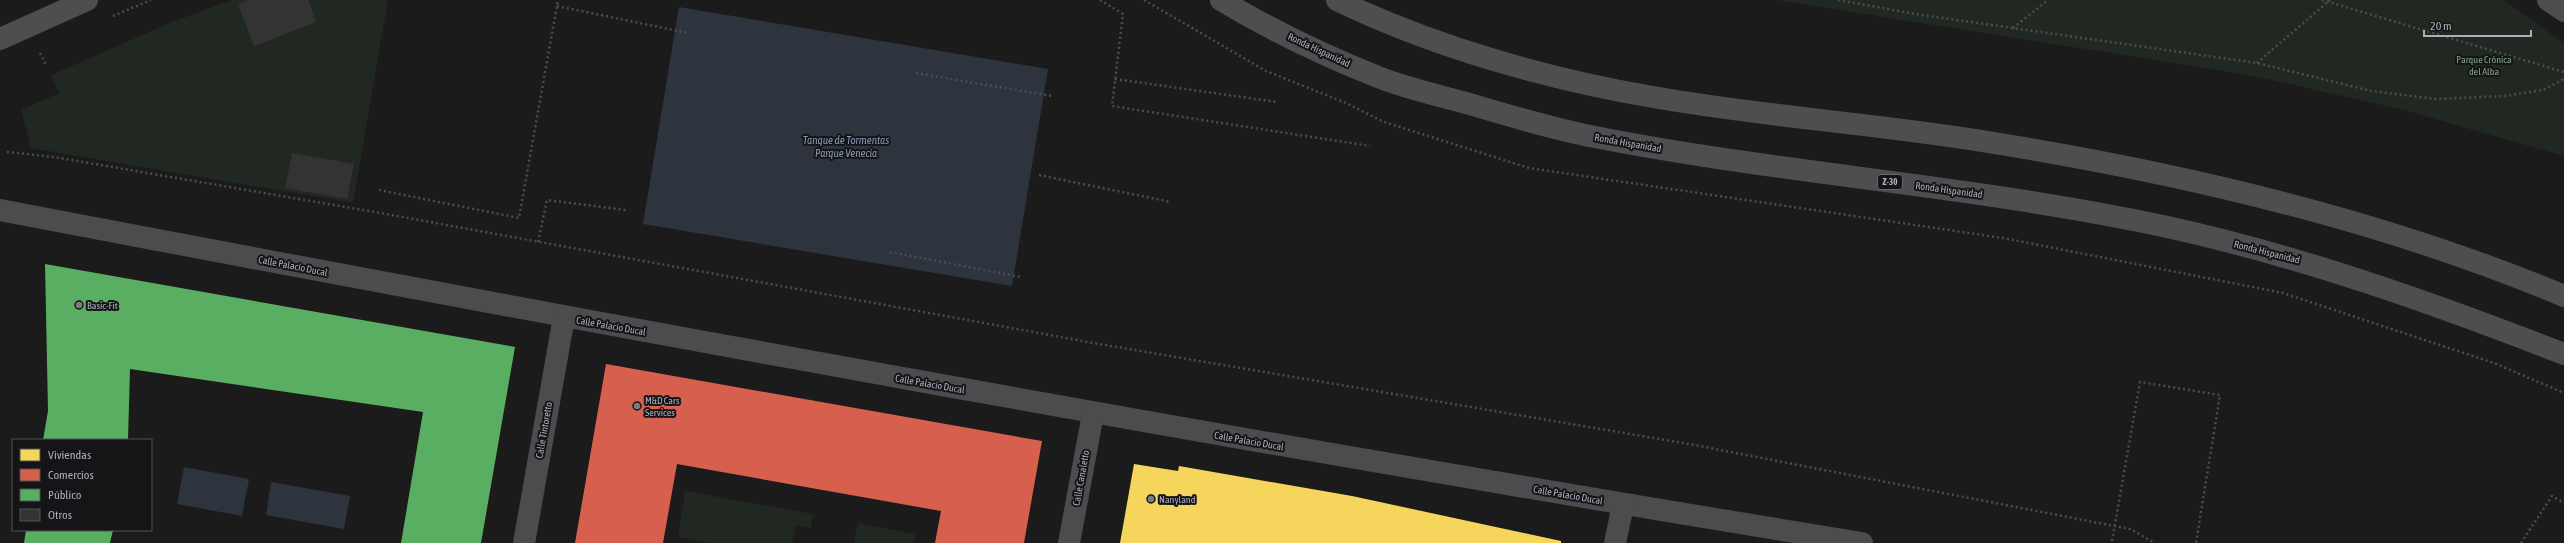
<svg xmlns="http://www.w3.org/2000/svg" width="2564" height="543" font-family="'Asap Condensed',sans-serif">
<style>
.green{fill:#212822}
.water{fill:#2e343d}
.homes{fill:#f6d55c}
.shops{fill:#d6604d}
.public{fill:#5aae61}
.building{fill:#333}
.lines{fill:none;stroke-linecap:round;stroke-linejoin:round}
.path{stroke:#4c4d50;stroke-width:2.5;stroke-dasharray:2 3;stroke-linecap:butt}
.minor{stroke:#4b4c4e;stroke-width:22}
.tertiary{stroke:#4b4c4e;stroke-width:22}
.primary{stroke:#4e4e51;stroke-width:22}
.trunk{stroke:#4e4e51;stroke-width:22}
.poi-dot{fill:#797c83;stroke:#151517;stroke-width:1.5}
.labels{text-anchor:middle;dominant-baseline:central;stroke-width:4;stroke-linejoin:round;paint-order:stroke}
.shield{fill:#151517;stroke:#7f828a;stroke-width:1}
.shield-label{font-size:9px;font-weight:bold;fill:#acb0bb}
.street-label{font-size:10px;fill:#acb0bb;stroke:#151517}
.park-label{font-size:10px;fill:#84a689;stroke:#151517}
.poi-label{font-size:10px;fill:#acb0bb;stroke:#151517;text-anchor:start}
.water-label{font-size:11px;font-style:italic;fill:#859ab5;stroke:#151517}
</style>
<rect width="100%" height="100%" fill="#1b1b1b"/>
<g class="green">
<polygon points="232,0 388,0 353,203 31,148 21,110 59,93 51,75 172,22"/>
<polygon points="1776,0 2504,0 2564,43 2564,156 2404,110 2249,75"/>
<polygon points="685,491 813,514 811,528 796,525 792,543 712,543 678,537"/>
<polygon points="858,523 915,534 913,543 854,543"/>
</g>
<g class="water">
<polygon points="679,7 1048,69 1012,286 643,224"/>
<polygon points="184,467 249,479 242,516 177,504"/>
<polygon points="271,482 350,496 344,529 266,515"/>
</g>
<polygon class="homes" points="1134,464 1178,471 1179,466 1352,496 1561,541 1561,543 1120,543"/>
<polygon class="shops" points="606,364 1042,441 1024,543 935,543 941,511 677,464 663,543 575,543"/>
<g class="public">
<polygon points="45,264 515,347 481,543 401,543 423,412 130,369 128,440 43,440 48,411"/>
<polygon points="26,530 113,530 110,543 24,543"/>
</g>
<g class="building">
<polygon points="249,0 308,0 316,22 254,46 238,4"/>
<polygon points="292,153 354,164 347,199 285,188"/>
</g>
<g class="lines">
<g class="path">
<polyline points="1100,0 1123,14 1112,106 1370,146"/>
<polyline points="1144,0 1266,71 1346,103 1384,122 1529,168 2003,238 2283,293 2494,363 2564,393"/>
<polyline points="1838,0 1915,14 2257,63 2371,91 2436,99 2504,96 2543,90 2564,79"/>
<polyline points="2322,0 2564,72"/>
<polyline points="557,6 688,33"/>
<polyline points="113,16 151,0"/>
<polyline points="2013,28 2048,0"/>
<polyline points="40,53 46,65"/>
<polyline points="2257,63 2330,0"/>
<polyline points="916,73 1052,96"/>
<polyline points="1115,79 1277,102"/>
<polyline points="7,152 54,157 375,212 1099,344 1689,444 2130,529 2155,543"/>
<polyline points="1039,175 1171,202"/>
<polyline points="379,190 519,218 558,0"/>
<polyline points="538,242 547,200 626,210"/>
<polyline points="890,252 1021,277"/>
<polyline points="2112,541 2140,382 2220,395 2196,543"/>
<polyline points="2521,543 2552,496 2564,503"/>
</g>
<g class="minor">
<path d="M0,210C620,328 1239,442 1862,543"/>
<polyline points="524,543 564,317"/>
<polyline points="1069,543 1093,414"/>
<polyline points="1615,543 1623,505"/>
</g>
<polyline class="tertiary" points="2548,0 2564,11"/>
<polyline class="primary" points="0,39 87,0"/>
<g class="trunk">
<path d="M1221,0C1271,30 1325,56 1378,77C1408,89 1442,96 1473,105C1513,117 1554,129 1595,137C1783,174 1976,186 2163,226C2301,256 2433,303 2564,354"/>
<path d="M1337,0C1434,47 1548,79 1653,97C1766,117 1881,124 1994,143C2187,174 2383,220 2564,296"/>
</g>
</g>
<g class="poi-dot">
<circle cx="79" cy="305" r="4"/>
<circle cx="637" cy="406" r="4"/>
<circle cx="1151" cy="499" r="4"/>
</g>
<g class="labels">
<rect class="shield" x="1878" y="175" width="24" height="14" rx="3"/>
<g class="shield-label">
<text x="1890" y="182">Z-30</text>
</g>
<g class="street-label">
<text transform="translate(1319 50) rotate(25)">Ronda Hispanidad</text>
<text transform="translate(1628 143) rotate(10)">Ronda Hispanidad</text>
<text transform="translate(1949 190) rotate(8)">Ronda Hispanidad</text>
<text transform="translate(2267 252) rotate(14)">Ronda Hispanidad</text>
<text transform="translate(293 266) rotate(11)">Calle Palacio Ducal</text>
<text transform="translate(611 326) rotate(10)">Calle Palacio Ducal</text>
<text transform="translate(930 384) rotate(10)">Calle Palacio Ducal</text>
<text transform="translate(544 430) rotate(-80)">Calle Tintoretto</text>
<text transform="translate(1249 441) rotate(10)">Calle Palacio Ducal</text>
<text transform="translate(1081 478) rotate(-80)">Calle Canaletto</text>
<text transform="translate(1568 495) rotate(10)">Calle Palacio Ducal</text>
</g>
<g class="park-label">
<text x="2484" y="59">Parque Crónica<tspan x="2484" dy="12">del Alba</tspan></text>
</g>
<g class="poi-label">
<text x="87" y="305">Basic-Fit</text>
<text x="645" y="400">M&amp;D Cars<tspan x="645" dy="12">Services</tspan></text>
<text x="1159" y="499">Nanyland</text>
</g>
<g class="water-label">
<text x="846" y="140">Tanque de Tormentas<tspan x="846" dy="13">Parque Venecia</tspan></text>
</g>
</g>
<rect x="12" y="439" width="140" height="92" fill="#151517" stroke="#515359"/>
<rect x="20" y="449" width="20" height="12" fill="#f6d55c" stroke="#515359"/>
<text x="48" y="459" font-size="12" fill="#acb0bb">Viviendas</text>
<rect x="20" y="469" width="20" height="12" fill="#d6604d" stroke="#515359"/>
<text x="48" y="479" font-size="12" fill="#acb0bb">Comercios</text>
<rect x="20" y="489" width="20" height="12" fill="#5aae61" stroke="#515359"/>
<text x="48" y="499" font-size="12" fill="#acb0bb">Público</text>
<rect x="20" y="509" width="20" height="12" fill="#333333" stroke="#515359"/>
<text x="48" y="519" font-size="12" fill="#acb0bb">Otros</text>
<path d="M2424 30v6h107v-6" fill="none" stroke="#acb0bb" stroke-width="2"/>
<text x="2430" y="30" font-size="12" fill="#acb0bb" stroke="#151517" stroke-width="3" paint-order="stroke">20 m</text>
</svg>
